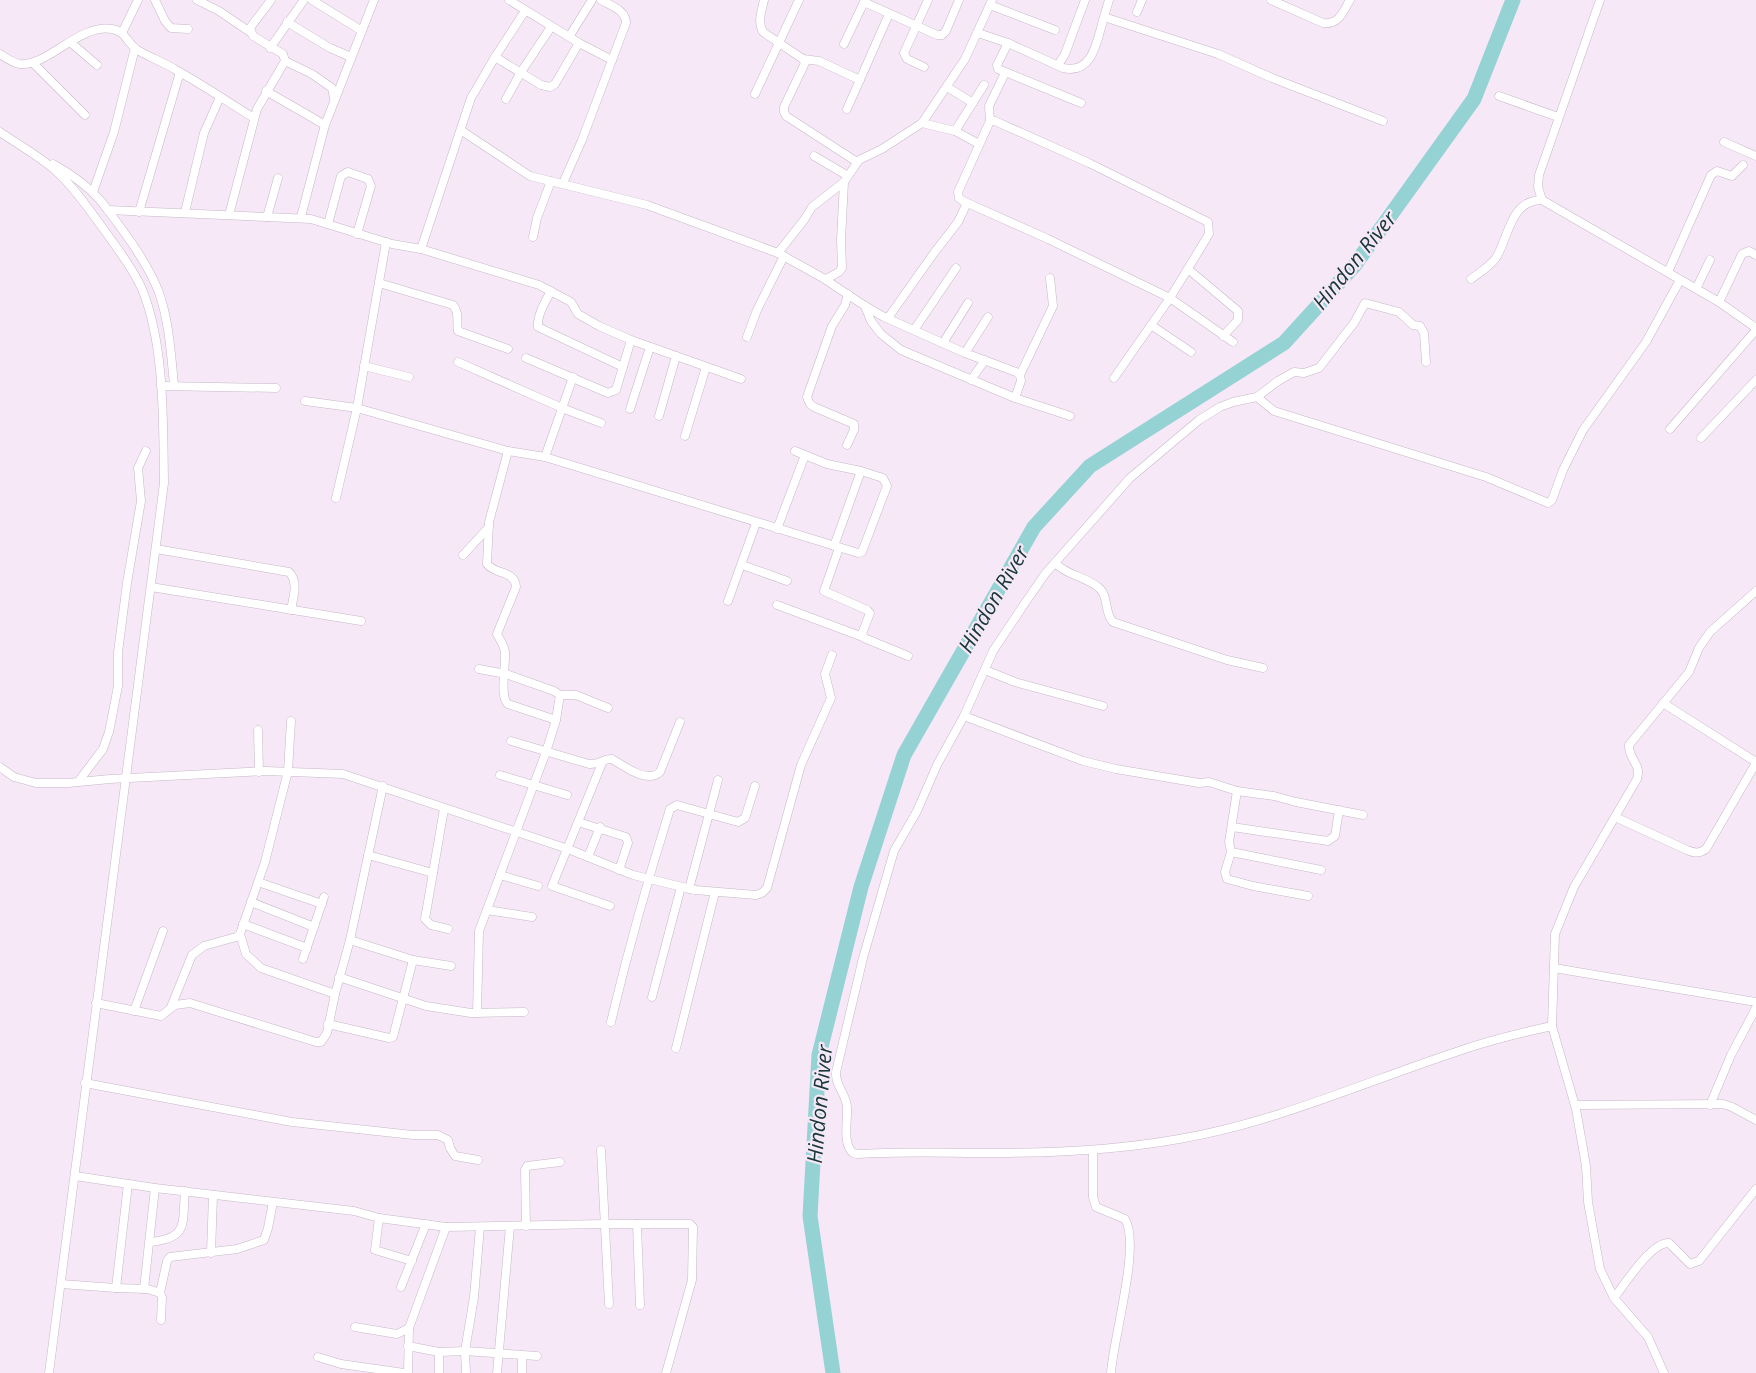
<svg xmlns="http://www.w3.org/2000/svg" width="1756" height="1373" font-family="'Open Sans',sans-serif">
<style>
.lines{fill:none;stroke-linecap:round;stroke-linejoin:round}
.river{stroke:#94d2d4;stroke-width:15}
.minor-casing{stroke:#c5b8c6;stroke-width:9}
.minor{stroke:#fff;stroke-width:8}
.labels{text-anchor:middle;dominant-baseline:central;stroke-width:4.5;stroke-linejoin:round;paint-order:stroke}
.water-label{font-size:21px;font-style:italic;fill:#173738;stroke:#f7e8f8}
</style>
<rect width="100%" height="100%" fill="#f7e8f8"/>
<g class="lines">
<polyline class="river" points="833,1373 810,1216 819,1055 861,887 904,755 1034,527 1090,466 1284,343 1354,266 1474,99 1513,0"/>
<g class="minor-casing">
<g id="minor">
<polyline points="155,0 165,21 171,28 188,29"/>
<polyline points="197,0 219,11 250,32"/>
<polyline points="312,0 362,31"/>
<polyline points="509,0 579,43 612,60"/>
<path d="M764,0C762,10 757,22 763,32L803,59L805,63L784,107V112L786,116L857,162"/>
<path d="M1271,0L1323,23C1339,25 1343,12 1350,0"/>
<polyline points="864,2 937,35 942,35 946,31 959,0"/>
<polyline points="990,5 1055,30"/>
<polyline points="1137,12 1142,0"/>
<polyline points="1104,17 1109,0"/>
<polyline points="287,22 330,48 351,57"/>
<polyline points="122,33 138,0"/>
<path d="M978,33L1008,43L1063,68C1094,75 1097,39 1104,17L1218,54L1272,78L1383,121"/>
<polyline points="569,37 592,0"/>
<polyline points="70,42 97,65"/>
<polyline points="1008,43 997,65 998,69 1081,103"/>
<polyline points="844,44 865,0"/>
<polyline points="270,48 304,0"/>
<path d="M0,54C6,58 13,63 20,64C47,67 80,23 112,29C125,31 127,42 136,49C148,57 164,62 176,70C203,85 228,102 254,118"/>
<polyline points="495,57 541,85 550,87 555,84 579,43"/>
<polyline points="803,59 819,61 860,80"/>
<polyline points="285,61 312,74 332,88 334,98"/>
<polyline points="33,63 85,115"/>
<polyline points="1058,65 1065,54 1085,0"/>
<polyline points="924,67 907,59 904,53 928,0"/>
<polyline points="947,87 973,103"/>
<polyline points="266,91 325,125"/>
<polyline points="755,94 799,0"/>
<polyline points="1499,96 1558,117"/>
<polyline points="506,99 521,72 551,27"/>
<polyline points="847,109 889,14"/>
<polyline points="990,121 989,106 1005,73"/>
<polyline points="922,123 955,131 984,85"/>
<polyline points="462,131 530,176 647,205 778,253 823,278 865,306 884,317 965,353 1016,372 1020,375 1021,381 1015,398"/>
<polyline points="955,131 979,144"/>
<path d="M0,132C19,145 39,156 56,171C75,188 90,211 105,231C118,250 133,268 142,289C165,345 163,423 164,483L49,1373"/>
<polyline points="1724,142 1756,156"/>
<polyline points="814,156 848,176"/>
<path d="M53,164C71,174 87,185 101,201C121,228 145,258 158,290C169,319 171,354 174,385"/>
<path d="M563,183L582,140L626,23C626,10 611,6 601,0"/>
<polyline points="93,192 114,132 135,48"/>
<polyline points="1542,200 1538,187 1539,175 1600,0"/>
<polyline points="108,210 311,219 392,244 421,249 539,285 571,302 578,314 599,326 631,340 741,379"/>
<polyline points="139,212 180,72"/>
<polyline points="185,212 204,133 220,97"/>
<polyline points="229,215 257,109 285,61 283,54 253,36 250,28 271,0"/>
<polyline points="267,217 278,178"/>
<polyline points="301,217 325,125 374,0"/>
<polyline points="328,224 341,176 348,172 368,179 371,186 357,234"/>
<polyline points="533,237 537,218 551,181"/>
<polyline points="421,249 471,98 495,57 525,11"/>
<polyline points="778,253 804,220 812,207 844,182 859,160 882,149 922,123 965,59 992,0"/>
<polyline points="1188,269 1238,311 1238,320 1223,336"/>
<polyline points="1668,272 1711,175 1717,171 1732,176 1743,165"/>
<polyline points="826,279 839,272 842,268 841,240 844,182"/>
<path d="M1471,279C1479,273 1489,267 1496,258C1509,237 1510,200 1542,200L1719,302L1756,328"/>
<path d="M379,283L453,305C460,314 456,321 458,331L508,349"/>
<polyline points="1696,289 1710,260"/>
<path d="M551,291C545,302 537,315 538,327L623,367"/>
<polyline points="1719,302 1742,254 1749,251 1756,255"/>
<polyline points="865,306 871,321 881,334 901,350 1015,398 1070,416"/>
<polyline points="888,318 934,253 958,222 967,203"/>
<polyline points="1151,325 1191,352"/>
<polyline points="914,330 956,268"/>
<polyline points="747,337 757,310 784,256"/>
<polyline points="943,343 968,303"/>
<polyline points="965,353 988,317"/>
<polyline points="526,358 608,393 616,390 631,340"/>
<polyline points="458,362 562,408 601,423"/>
<path d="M1426,362L1424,333L1420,326L1413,325L1399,312L1365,303L1354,323L1319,368L1304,373L1294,372L1278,381L1257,397L1233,402L1220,407L1199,420L1130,478L1045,574L1023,606L993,651L964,716L937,765L917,811L894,851L863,958L836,1072C835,1086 846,1093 847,1107C848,1121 842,1143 853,1153L857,1154C903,1151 948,1153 993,1153C1055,1153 1118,1150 1179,1139C1274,1123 1365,1082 1456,1052C1487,1041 1520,1033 1552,1026L1576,1109L1586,1166L1588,1202L1600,1269L1614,1298L1648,1337L1664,1373"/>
<polyline points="364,366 409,377"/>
<polyline points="1020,375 1053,306 1050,278"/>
<polyline points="1114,378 1170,298 1209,234 1208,222 1089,163 995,121 990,121 958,192 959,198 963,201 1048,239 1170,298 1233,342"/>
<polyline points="971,380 985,360"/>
<polyline points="161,386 276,388"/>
<polyline points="1257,397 1274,411 1486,477 1548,503 1552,500 1563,470 1583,430 1646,342 1680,280"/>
<polyline points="305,401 357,408 508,451 545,457 858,553 862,552 887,486 883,478 861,471 827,464 795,451"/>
<polyline points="630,409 650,347"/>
<polyline points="659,416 676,356"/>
<polyline points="1670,429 1756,330"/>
<polyline points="685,436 706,367"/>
<polyline points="1701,438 1756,380"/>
<polyline points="847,445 854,430 854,424 814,407 810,404 807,397 832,326 845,305 848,294"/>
<path d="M508,451L489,522L487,564C495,575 515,570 516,587L497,634C500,640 504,645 505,652C506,665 499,697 508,704L556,720"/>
<polyline points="545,457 573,377"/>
<polyline points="336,498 357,408 386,242"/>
<polyline points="777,529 805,455"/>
<polyline points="834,546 861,471"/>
<polyline points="839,548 824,591 867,610 870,613 862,634 864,638 908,656"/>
<path d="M156,549L289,572C299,582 293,598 291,610"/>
<polyline points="463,555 489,527"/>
<path d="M1055,563C1068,576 1084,576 1098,587C1109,595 1104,613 1113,622L1227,660L1263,668"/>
<polyline points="742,565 787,581"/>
<polyline points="151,587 361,621"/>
<polyline points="728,601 756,523"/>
<polyline points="777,605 863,637"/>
<polyline points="985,670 1015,682 1103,706"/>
<polyline points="560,695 576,695 608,708"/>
<polyline points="1663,703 1756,762"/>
<polyline points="964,716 1083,761 1116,769 1199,783 1209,782 1237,791 1274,796 1296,802 1363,815"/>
<polyline points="291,721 288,771 265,862 240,934 246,954 261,968 335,994"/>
<polyline points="258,730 259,772"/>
<path d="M511,741L589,764C601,765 603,758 612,759C624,766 647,784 660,772L680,722"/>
<polyline points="602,763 552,886 610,906"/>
<polyline points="0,767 14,777 36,783 68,783 110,779 266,771 343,774 568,849 633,875 695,890 756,895 762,893 767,888 801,765 831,698 825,674 832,655"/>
<polyline points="500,775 567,795"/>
<polyline points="78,782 103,749 109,732 118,686 118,652 127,583 141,501 138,468 146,451"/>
<polyline points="1237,791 1229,842 1231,852 1321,870"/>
<polyline points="444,809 425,919 431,925 448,929"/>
<path d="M1615,817L1687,850C1694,853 1699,854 1706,849L1756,763"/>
<polyline points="578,822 626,837 628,843 619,870"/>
<polyline points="1232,827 1328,841 1335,836 1339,810"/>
<polyline points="1231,852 1225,872 1227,879 1253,886 1308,896"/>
<polyline points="368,855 433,873"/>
<polyline points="588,857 600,827"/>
<polyline points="500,875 538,886"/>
<polyline points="258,882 322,904"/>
<polyline points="689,889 718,780"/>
<polyline points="251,902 314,927"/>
<polyline points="487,910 532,917"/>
<polyline points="243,924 307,948"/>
<polyline points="350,940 413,960 451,966"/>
<polyline points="303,959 324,897"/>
<polyline points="1554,968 1756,1002"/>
<polyline points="339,977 426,1006 471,1013 524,1012"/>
<polyline points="652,997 681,887"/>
<polyline points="96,1003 161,1016 175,1005 190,1003 316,1042 321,1042 327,1033 335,994 350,940 383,786"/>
<polyline points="171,1007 192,955 204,946 236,937 240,934"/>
<polyline points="134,1011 163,931"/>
<polyline points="477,1013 479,931 546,752 556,720 560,695 554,691 506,674 479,669"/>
<path d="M611,1022C628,950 648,879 670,809L677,805L738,822L745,818L755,786"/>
<polyline points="328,1024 389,1038 393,1037 413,960"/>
<path d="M1552,1026L1555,934L1574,887L1637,779C1642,764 1628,759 1629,745L1689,672L1699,648L1710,632L1756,591"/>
<polyline points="676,1048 715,892"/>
<polyline points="85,1083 292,1122 413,1135 438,1135 448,1140 450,1148 455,1156 478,1160"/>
<polyline points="1575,1105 1723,1104 1732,1107 1756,1120"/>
<polyline points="1710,1105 1731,1055 1756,1008"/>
<polyline points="601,1150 609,1304"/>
<path d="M1093,1150V1197L1096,1207L1125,1219C1141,1245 1113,1339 1111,1373"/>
<polyline points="75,1176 155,1188 354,1211 379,1218 446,1227 604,1224 690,1224 693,1227 692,1280 666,1373"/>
<polyline points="379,1218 375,1250 412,1261"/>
<polyline points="637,1224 640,1305"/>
<polyline points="526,1226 525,1170 527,1166 560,1162"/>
<path d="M150,1242C189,1238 182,1224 185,1191"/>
<polyline points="211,1253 213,1195"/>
<polyline points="61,1284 116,1288 128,1184"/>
<polyline points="401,1287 426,1224"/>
<polyline points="116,1288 148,1289 160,1293 162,1297 161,1320"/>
<polyline points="144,1289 155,1188"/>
<polyline points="160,1293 167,1261 170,1257 237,1249 264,1240 268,1228 273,1202"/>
<path d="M1614,1298C1625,1284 1651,1242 1669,1243L1690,1264L1699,1261L1756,1189"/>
<polyline points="355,1327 397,1334 409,1328 446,1227"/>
<polyline points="408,1346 439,1352 465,1351 537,1356"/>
<polyline points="439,1352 439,1373"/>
<polyline points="522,1356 522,1373"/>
<polyline points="318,1357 341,1364 404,1373"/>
<polyline points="408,1373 409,1328"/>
<polyline points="466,1373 465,1351 474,1297 480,1227"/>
<polyline points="497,1373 510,1226"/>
</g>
</g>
<use href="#minor" class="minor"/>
</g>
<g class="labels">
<g class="water-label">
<text transform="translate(1354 260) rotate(-51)">Hindon River</text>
<text transform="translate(993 599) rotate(-60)">Hindon River</text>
<text transform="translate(819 1104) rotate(-85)">Hindon River</text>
</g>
</g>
</svg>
